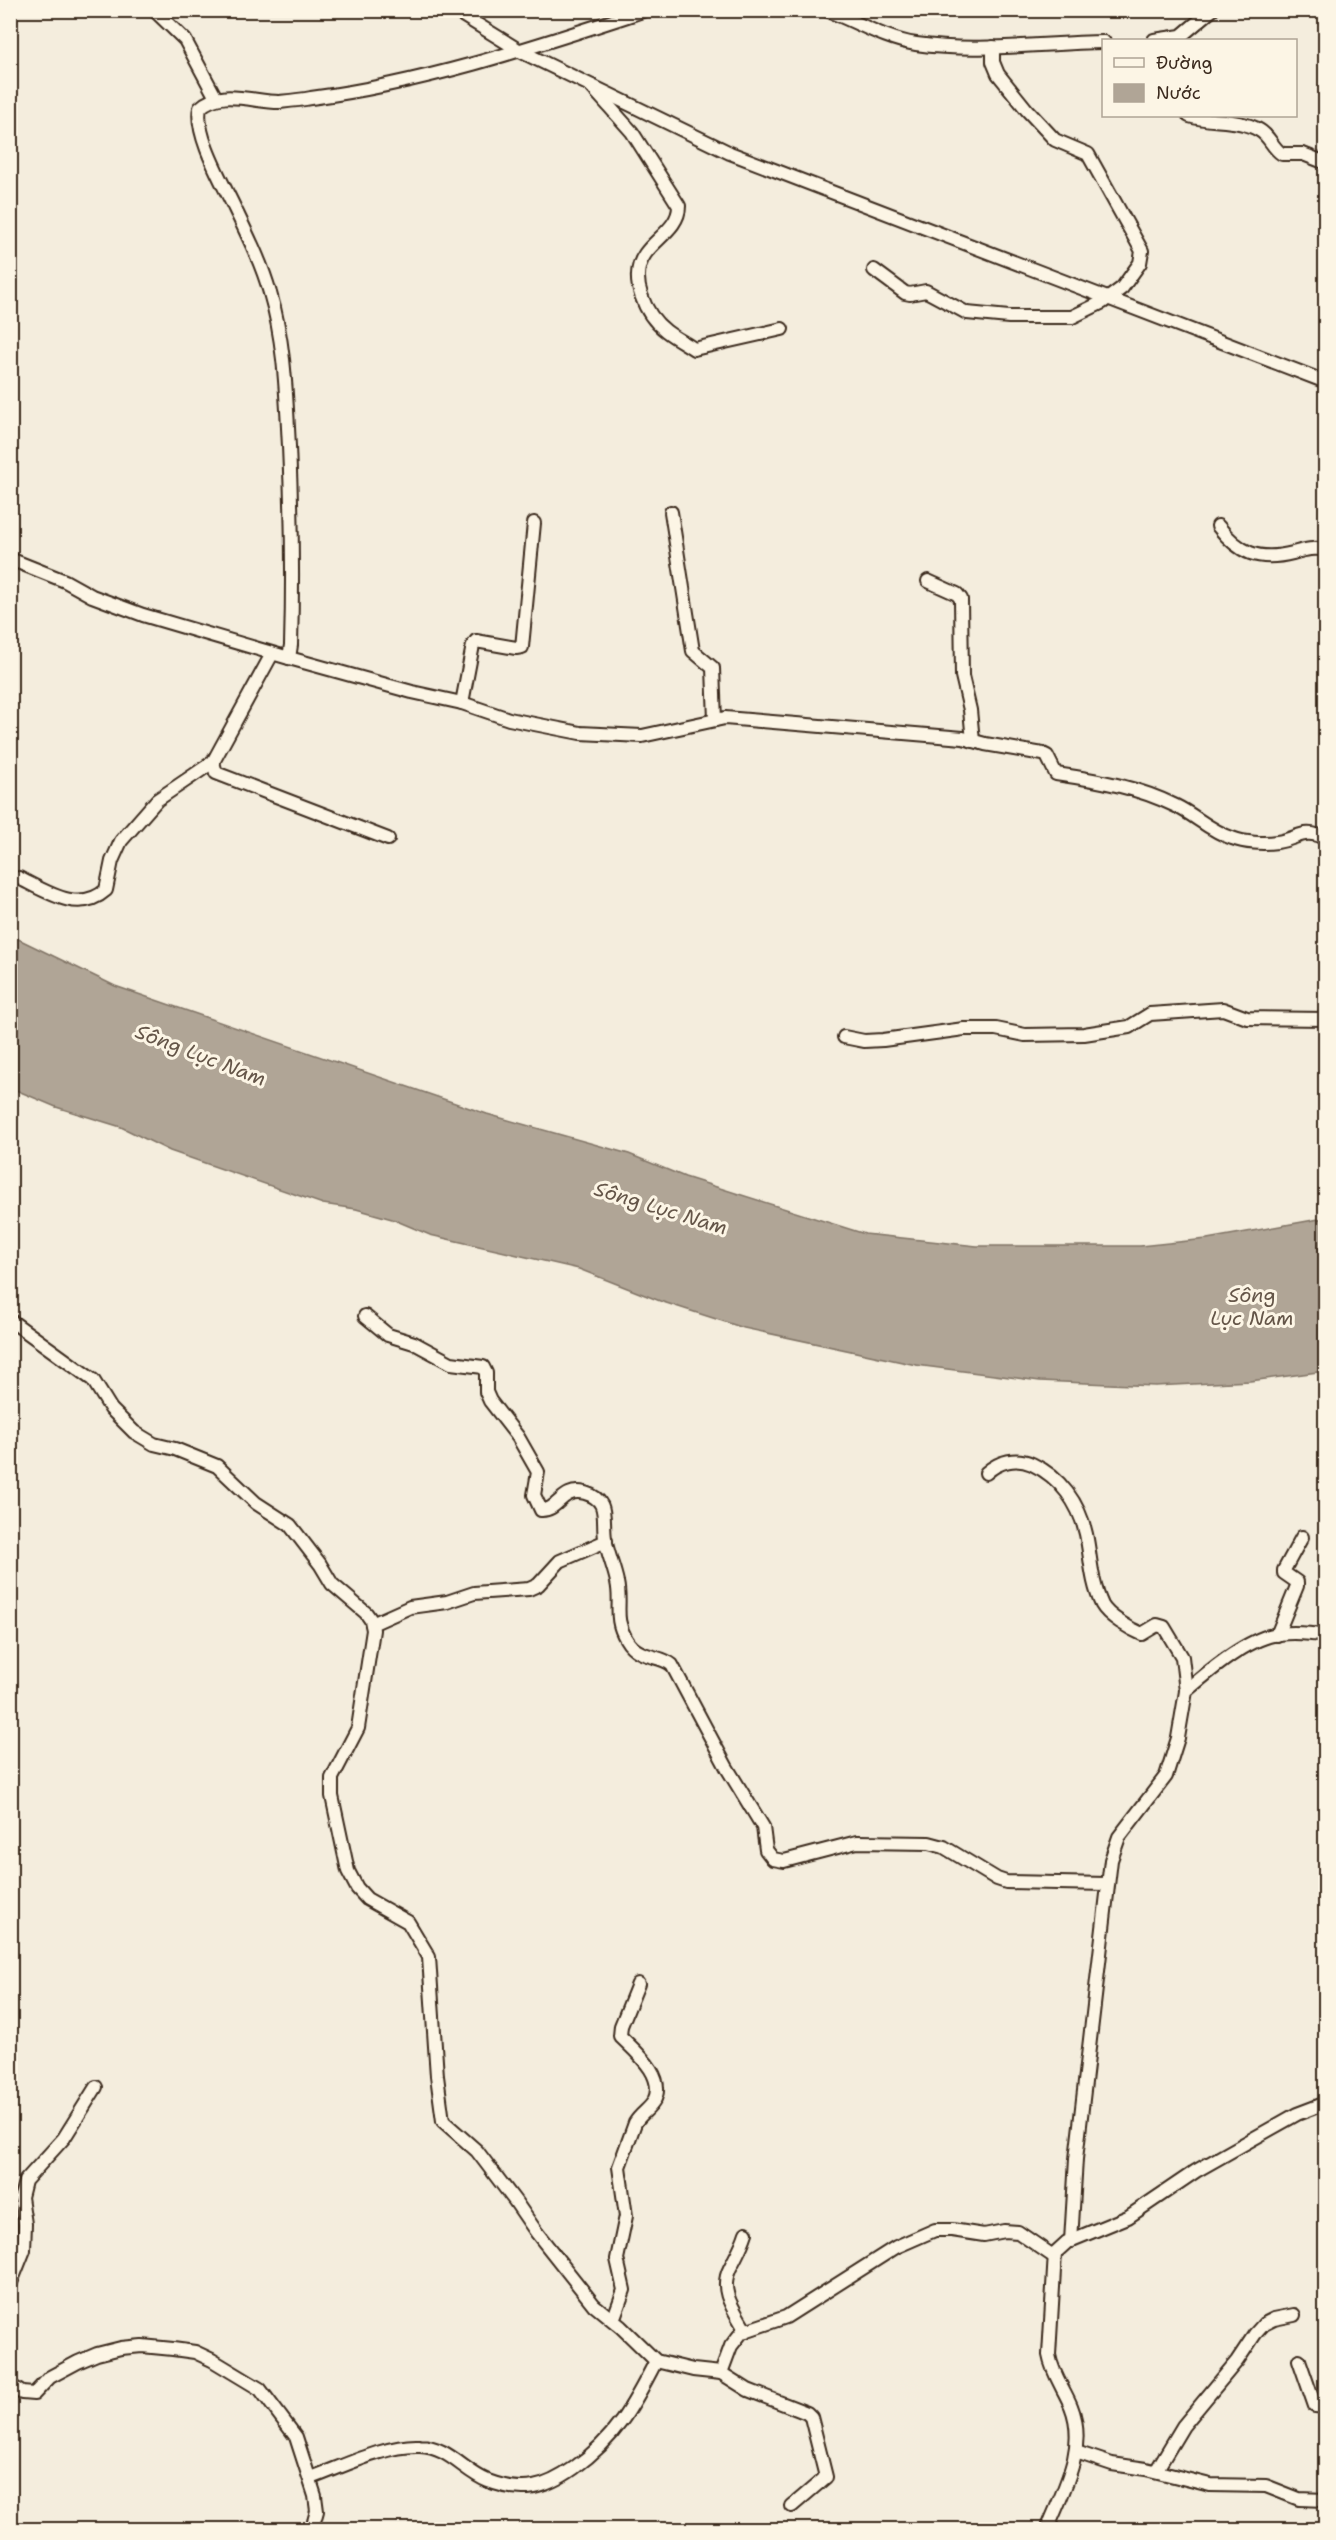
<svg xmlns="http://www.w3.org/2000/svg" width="1336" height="2540" font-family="'Shantell Sans',sans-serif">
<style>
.water{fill:#b0a596;stroke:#817466;stroke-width:1.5}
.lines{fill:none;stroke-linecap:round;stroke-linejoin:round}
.minor-casing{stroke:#3b2a1e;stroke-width:16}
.minor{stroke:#fcf5e5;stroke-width:12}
.labels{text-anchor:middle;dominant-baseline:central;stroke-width:6;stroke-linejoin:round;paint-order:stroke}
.water-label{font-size:20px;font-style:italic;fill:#645548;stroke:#fcf5e5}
</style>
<rect width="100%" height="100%" fill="#f4eddd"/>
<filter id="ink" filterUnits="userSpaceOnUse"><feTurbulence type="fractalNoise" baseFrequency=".0167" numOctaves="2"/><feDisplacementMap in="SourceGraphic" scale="12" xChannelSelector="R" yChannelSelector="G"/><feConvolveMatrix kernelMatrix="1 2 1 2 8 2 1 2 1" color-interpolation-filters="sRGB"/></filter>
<g filter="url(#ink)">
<polygon class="water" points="10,935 115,986 487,1114 629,1154 685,1177 865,1234 977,1246 1140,1246 1207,1239 1325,1218 1325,1371 1250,1381 1155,1386 1040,1381 916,1365 744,1328 660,1301 579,1269 430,1235 392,1219 356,1209 323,1204 170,1151 121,1127 56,1107 11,1088"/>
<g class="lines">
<g class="minor-casing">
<g id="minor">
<polyline points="154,10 185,40 216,98"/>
<polyline points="454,10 522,52 730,153 1326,382"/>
<path d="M826,10C856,21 884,39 916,44C978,53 1042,43 1104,42"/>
<polyline points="1154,40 1181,36 1212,10"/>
<path d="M591,86L632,132L679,206C679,227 656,238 645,254C628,278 645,315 666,331C675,338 685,343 694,349L782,329"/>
<path d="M1189,116C1211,123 1238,118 1259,130C1270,136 1272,148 1282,154H1303L1326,163"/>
<polyline points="874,270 905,293 910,294 926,291 967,313 1009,317 1072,317 1103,302 1122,288 1140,263 1142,251 1088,154 1055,140 1027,110 998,74 993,62 993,47"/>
<polyline points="671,512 693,651 713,668 715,720"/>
<path d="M1218,526C1239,553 1258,562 1293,553C1304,550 1314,547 1326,550"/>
<path d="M10,559L65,581L92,596L143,615L289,658L291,645C293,579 292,512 289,446C286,394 285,343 270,293C262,264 248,236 235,209C224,185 194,135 200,108C219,88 254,102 279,102C289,101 300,100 311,98C426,83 536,46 646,10"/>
<polyline points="928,581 957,594 961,599 962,676 970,710 973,741"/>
<path d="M289,658L412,692L462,703L509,719L580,733L642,736L725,718L963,738L985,744L1043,754L1047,756L1056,774C1097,780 1138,787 1176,806C1195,815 1210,831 1232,838C1245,843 1263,844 1277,842C1298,839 1304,827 1326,839"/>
<polyline points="462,703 473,645 476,641 516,648 522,647 534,523"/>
<polyline points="213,762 216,773 388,839"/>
<path d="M19,878C47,892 79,914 106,890L112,861L121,841L157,800L213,762L272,654"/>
<polyline points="844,1037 864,1041 883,1040 964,1029 996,1029 1025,1035 1084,1034 1129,1027 1150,1014 1223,1009 1247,1018 1326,1019"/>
<path d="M365,1316L388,1335L414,1343L451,1363L483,1367L486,1373V1392L490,1401L518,1437L538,1472L534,1495L541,1510C559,1511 561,1487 585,1493C610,1500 602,1519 605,1538C607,1552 614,1567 617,1582C622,1604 613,1617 626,1639C638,1660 660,1654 672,1665L727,1768L763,1827L766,1850L773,1859L784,1861L857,1842L929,1843L944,1847L997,1879L1006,1882L1107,1884"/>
<polyline points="10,1320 93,1380 111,1409 134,1432 154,1444 175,1449 217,1466 256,1503 290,1525 320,1564 332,1584 366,1613 371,1620 373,1630 358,1728 332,1778 332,1796 348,1871 357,1888 367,1899 408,1922 429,1957 437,2076 443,2121 477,2151 515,2201 537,2233 594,2305 621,2327 656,2361 693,2370 721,2373 748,2390 807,2413 811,2417 826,2477 792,2506"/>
<path d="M986,1473C999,1461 1016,1457 1032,1464C1060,1477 1079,1503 1086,1534C1091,1558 1091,1582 1102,1605C1108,1616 1130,1629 1142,1634L1157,1625L1164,1627L1182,1657L1186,1691"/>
<polyline points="372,1624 410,1607 447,1602 474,1593 529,1589 538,1585 560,1561 606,1541"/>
<polyline points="1277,1635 1297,1586 1297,1582 1284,1573 1284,1570 1302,1537"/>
<path d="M1071,2241L1076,2159L1111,1860L1119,1837L1166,1776L1178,1738L1186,1691C1208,1672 1241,1644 1269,1636C1287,1631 1308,1633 1326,1636"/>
<polyline points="10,2285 24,2250 25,2224 21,2197 25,2181 64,2138 96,2087"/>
<path d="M613,2320L624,2290L617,2259L626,2216L619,2167L635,2123C640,2114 650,2109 654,2101C667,2076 635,2051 620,2036L621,2026L638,1984"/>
<path d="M746,2331C735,2311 718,2291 730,2268C736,2256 742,2246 746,2233"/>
<polyline points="1299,2360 1315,2406 1326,2407"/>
<polyline points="721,2373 731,2346 742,2332 786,2317 896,2247 935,2230 952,2230 984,2235 1004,2231 1018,2232 1053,2256"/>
<polyline points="10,2385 22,2393 34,2394 50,2377 78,2362 97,2354 121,2348 142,2346 173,2349 195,2352 212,2360 260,2389 296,2437 315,2496 317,2511 313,2525 309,2530"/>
<polyline points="1076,2452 1112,2464 1146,2469 1210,2485 1266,2486 1299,2499 1326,2500"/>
<polyline points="1156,2471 1183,2426 1237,2361 1255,2334 1264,2324 1274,2319 1294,2315"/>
<path d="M311,2478C342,2467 387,2444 420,2446C449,2447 463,2471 488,2481C523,2494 544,2489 574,2468C616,2438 633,2406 656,2361"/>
<path d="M1047,2530C1063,2490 1088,2448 1071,2406C1064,2389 1052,2373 1049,2355L1055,2253L1067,2242L1128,2217L1196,2171L1297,2114L1326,2103"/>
</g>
</g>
<use href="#minor" class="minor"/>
</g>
</g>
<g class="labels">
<g class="water-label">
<text transform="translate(201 1055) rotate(21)">Sông Lục Nam</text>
<text transform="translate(661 1208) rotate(17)">Sông Lục Nam</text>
<text x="1252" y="1295">Sông<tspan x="1252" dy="23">Lục Nam</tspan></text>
</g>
</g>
<rect width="1336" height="2540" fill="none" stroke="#fcf5e5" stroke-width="36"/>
<rect x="18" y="18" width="1300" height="2504" fill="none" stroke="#3b2a1e" stroke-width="2" filter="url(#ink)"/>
<rect x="1102" y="39" width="195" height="78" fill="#fcf5e5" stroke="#afa495" stroke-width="1.5"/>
<rect x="1114" y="58" width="30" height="9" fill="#fcf5e5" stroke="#afa495" stroke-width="1.5"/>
<text x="1156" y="69" font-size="18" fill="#3b2a1e">Đường</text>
<rect x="1114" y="84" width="30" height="18" fill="#b0a596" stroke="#afa495" stroke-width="1.5"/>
<text x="1156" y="99" font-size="18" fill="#3b2a1e">Nước</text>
</svg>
